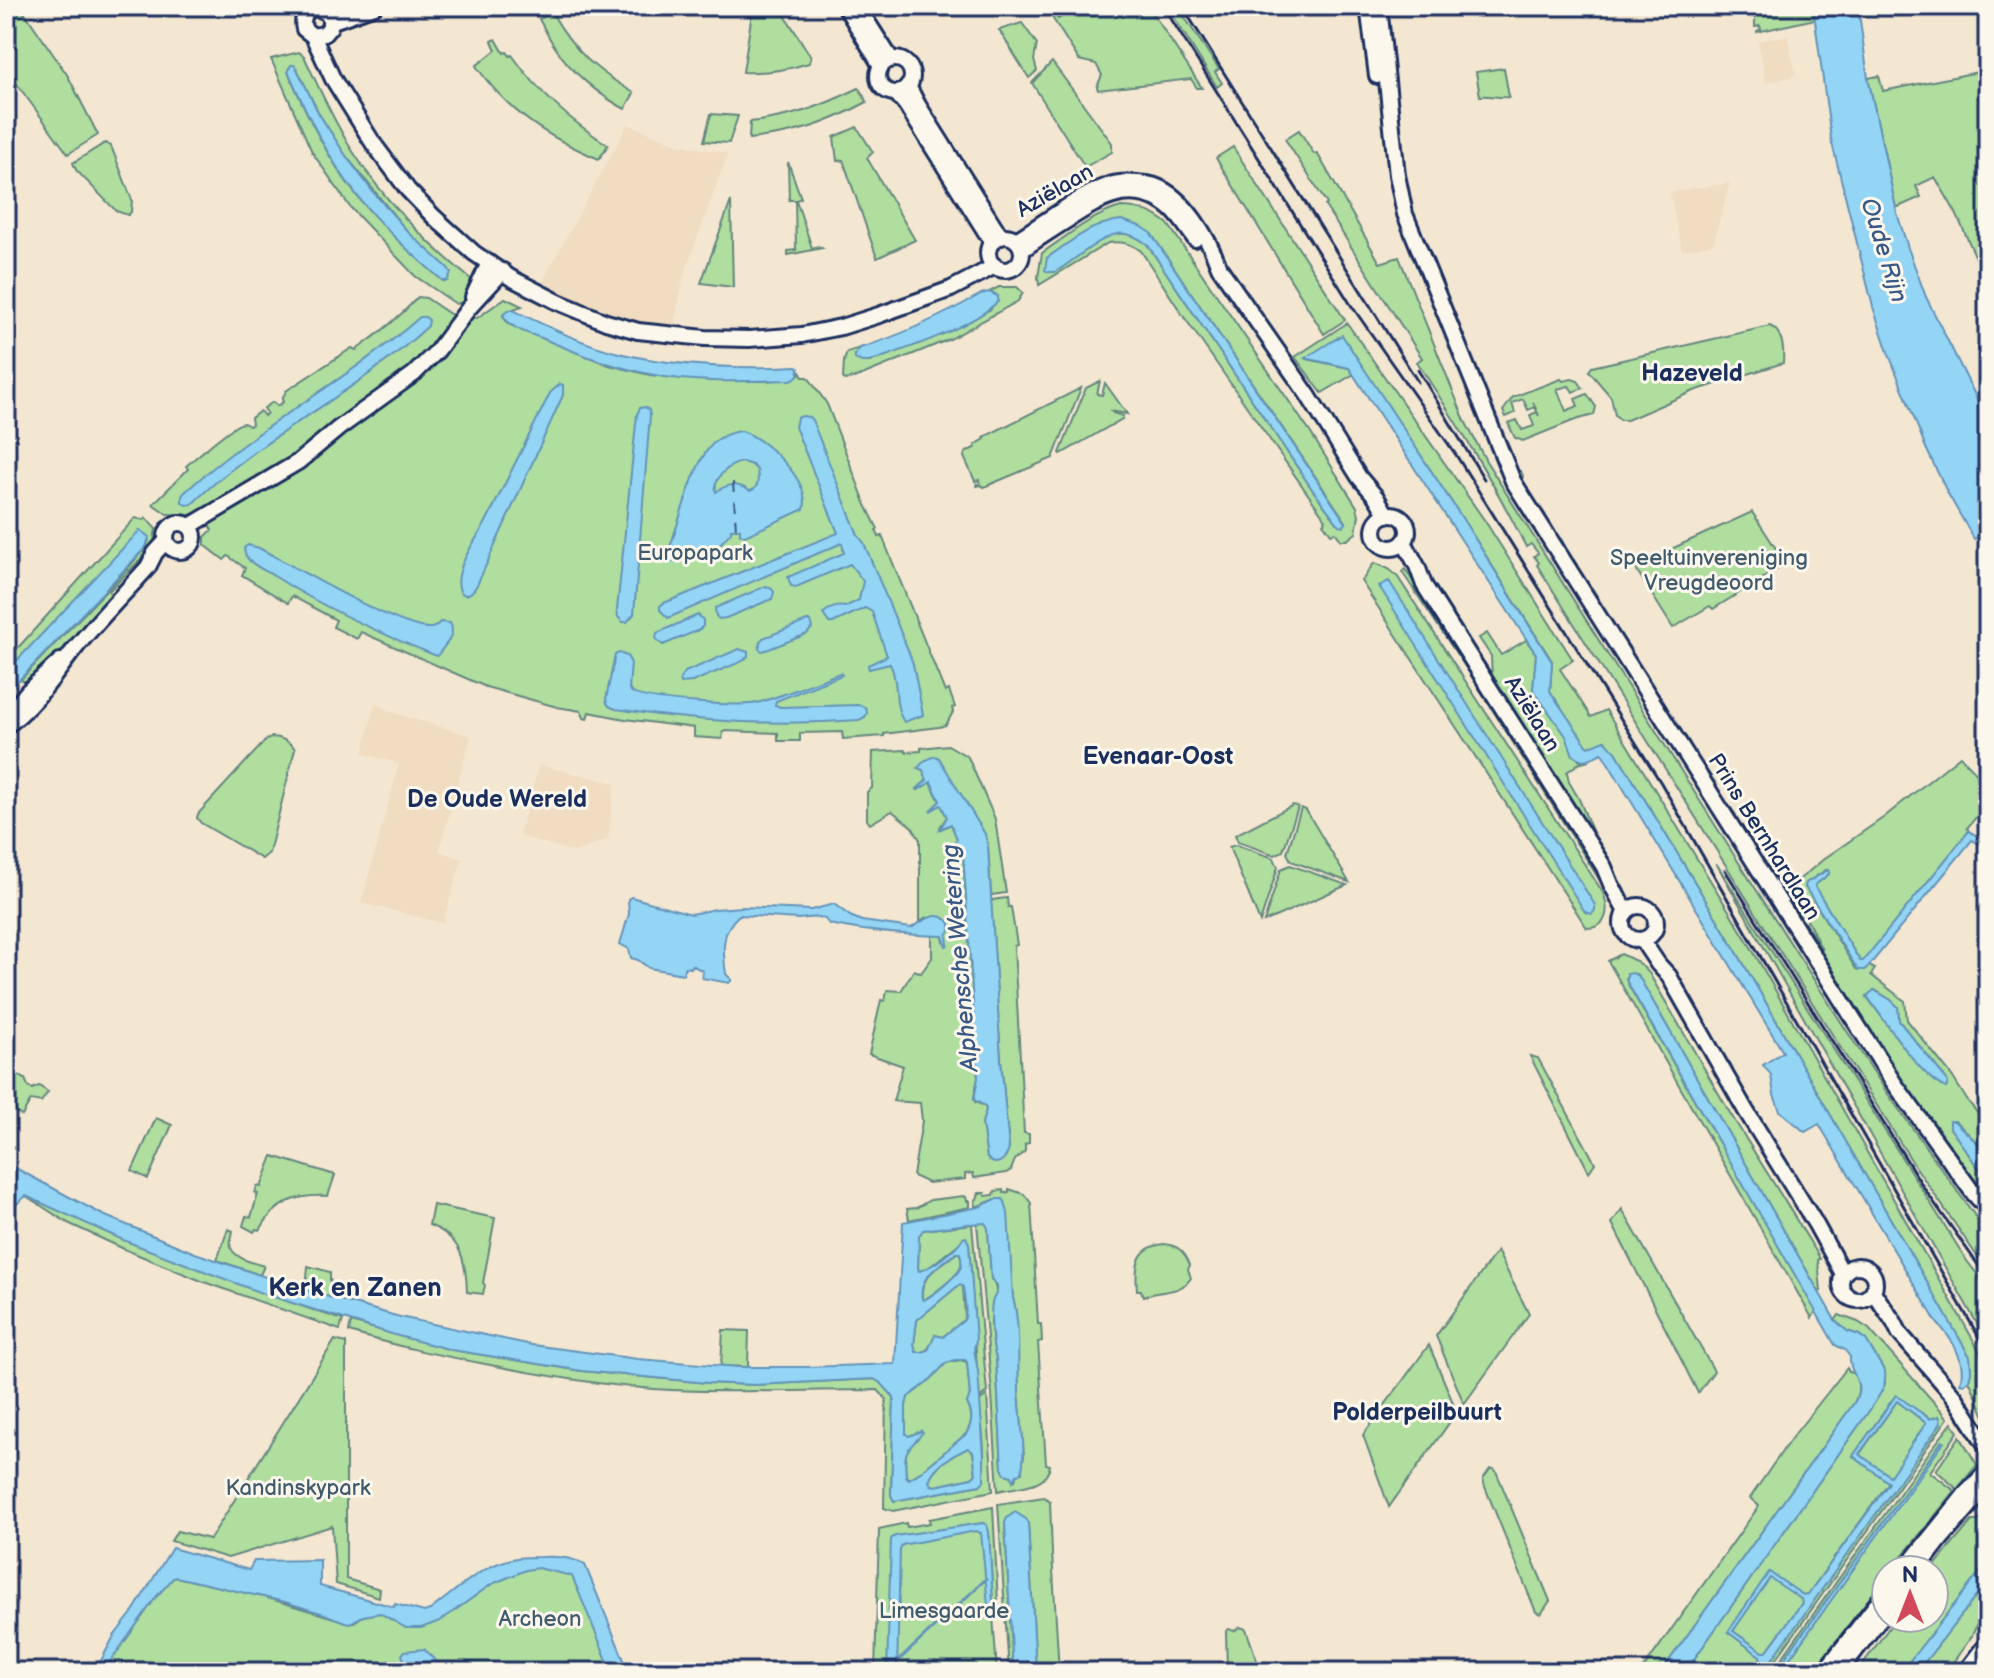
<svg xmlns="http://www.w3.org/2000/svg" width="1994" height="1678" font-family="'Balsamiq Sans',sans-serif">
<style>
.built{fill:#f0dcc0}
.green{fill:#afde9e;stroke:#65867e;stroke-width:2;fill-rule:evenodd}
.water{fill:#94d5f5;stroke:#6493b9;stroke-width:2;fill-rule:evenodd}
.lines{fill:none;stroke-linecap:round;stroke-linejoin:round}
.stream{stroke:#6493b9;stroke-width:3}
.ferry{stroke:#395884;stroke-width:2;stroke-dasharray:10 8;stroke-linecap:butt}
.secondary-casing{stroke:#1b2f5e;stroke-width:20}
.secondary{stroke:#fbf7ec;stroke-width:14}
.rail{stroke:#1b2f5e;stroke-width:3}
.labels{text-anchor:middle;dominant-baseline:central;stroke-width:6;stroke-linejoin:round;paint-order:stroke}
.street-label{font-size:22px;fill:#1b2f5e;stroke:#fbf7ec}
.park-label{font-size:22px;fill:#405b6e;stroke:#fbf7ec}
.water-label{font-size:24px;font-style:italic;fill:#395884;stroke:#fbf7ec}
.neighbourhood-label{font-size:24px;font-weight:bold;fill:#1b2f5e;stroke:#fbf7ec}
.quarter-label{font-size:26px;font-weight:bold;fill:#1b2f5e;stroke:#fbf7ec}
</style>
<rect width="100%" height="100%" fill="#f4e7d2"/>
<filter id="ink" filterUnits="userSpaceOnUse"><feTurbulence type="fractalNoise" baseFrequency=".0125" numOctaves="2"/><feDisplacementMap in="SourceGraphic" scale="16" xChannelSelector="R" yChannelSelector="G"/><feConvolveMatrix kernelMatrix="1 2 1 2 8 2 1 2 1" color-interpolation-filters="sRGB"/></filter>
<g filter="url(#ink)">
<g class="built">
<polygon points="1787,35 1796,73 1791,77 1766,83 1758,41"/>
<polygon points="628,124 680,145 728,153 684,275 673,331 627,322 540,286"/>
<polygon points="1730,183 1713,244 1682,251 1670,192"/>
<polygon points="375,704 394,713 471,736 439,851 462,859 443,923 361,903 399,764 363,753"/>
<polygon points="539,765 615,783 608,839 575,852 519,836"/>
</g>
<g class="green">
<polygon points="6,6 20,6 68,76 98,135 68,154 6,69"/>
<path d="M753,6H779L811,57L809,63C787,70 766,73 743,72Z"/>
<polygon points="1045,6 1050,6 1058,19 1078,6 1124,6 1128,11 1132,8 1131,6 1148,6 1202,88 1197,88 1191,79 1098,90 1097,87 1102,75 1096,64 1079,60"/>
<polygon points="1167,6 1177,6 1219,69 1215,72 1222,83 1217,87"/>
<polygon points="1751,6 1813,6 1815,19 1757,32 1757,31 1761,29 1760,26 1755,27 1755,17 1752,17"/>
<path d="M552,13C575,53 596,70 634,93L625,109C599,95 571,72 555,47C549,38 544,28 539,19Z"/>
<polygon points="1022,23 1037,44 1034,60 1037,71 1029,78 999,30"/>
<path d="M496,39L504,53L507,52L510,56L512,55C540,94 568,119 608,145L599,159C547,137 509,113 476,66L496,50L492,41Z"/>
<path d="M299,52L304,56C319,88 333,120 352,150C384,201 426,242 473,281L465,301L456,304L415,276L350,207L312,152L271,59ZM289,68L297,69L319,114L346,156L447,281H443C413,254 383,228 358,197C328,160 307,115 288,71Z"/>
<polygon points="1052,62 1112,143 1112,152 1085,167 1032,83"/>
<path d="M1504,68L1509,97C1498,98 1490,95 1480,96L1476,72Z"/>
<polygon points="1988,70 1988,285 1956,213 1935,177 1916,186 1921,197 1896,208 1868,78 1879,76 1883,91"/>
<path d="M859,88L867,102C825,125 796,134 749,139L750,122C793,117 820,107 859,88Z"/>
<polygon points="711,114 738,116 729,143 704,141"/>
<polygon points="857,127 873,152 867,158 915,240 877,258 843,160 837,161 834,137"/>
<path d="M1299,130L1314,154L1317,153L1380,263L1399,257L1465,421L1486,461L1734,855L1845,1028L1888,1094L1988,1234V1272L1913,1163L1537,565L1539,563L1534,556L1538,553L1531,544L1526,547C1494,482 1456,422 1417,362L1422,358L1325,206L1327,204L1285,139Z"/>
<polygon points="105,143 111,146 132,200 131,212 128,215 116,211 76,170 73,163"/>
<polygon points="1233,147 1345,320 1324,334 1216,158"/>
<polygon points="788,162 801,198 796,200 812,248 818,246 822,248 788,255 788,251 796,250 795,200 789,200"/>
<polygon points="731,201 733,287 701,283"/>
<path d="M1121,207C1140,207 1154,212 1168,224L1310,432L1357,507L1359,515L1356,533L1347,540H1341L1335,532L1331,534L1323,523L1326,520L1182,314L1141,251C1131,243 1121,241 1108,243L1039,285L1038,277L1042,253C1067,236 1092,215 1121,207ZM1091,229L1150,232L1346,522L1339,525L1312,489L1147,244C1139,238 1127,232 1116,234C1102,236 1073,260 1060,269L1047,258Z"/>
<polygon points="999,287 1017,287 1023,293 1018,301 950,339 857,377 845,380 843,378 844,361 847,352 860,348 855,355 869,362 923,342 991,309 995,294 989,292"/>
<path d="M418,297L426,298L450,314L477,318L505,298L522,306L505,312L503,316L508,324L609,365L650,375L679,378L747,381H768L799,374V369L803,377H808L827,404L866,505L878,529L876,530L879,537L882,536L945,692L949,690L955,707L952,708L953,712L946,725L939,727L884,734V736L843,739L842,732L800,733V741H778V733L723,731L722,739L694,737V728L625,719L589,712L587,719L584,718L581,711L557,707L486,687L361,632L357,639L333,627L336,620L292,596L288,603L242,575L245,568L228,556L224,560L205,545V537L212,530L199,512L190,515L167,514L153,504L188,469L186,466C194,459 235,423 243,423C245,423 247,425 249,426L252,424L251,418L260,411L264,416L267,413L264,408L273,402L277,406L283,402L282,399L286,391L352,348L356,350C379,334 399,318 418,297Z"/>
<polygon points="1347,323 1485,521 1573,660 1560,669 1591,717 1606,710 1748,942 1988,1366 1988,1423 1969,1380 1971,1371 1970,1357 1735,949 1616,752 1588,747 1550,691 1552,661 1464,521 1342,336 1307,359 1349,368 1354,374 1322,393 1295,357"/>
<path d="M1770,326C1783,332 1784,350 1783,363L1694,391L1627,420H1620L1615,415L1611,397L1589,371L1592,367Z"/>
<polygon points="1561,379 1563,381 1572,379 1578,381 1583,388 1573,392 1569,386 1557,389 1566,411 1578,406 1575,399 1587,394 1596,407 1594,415 1575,420 1523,441 1515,438 1508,423 1517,420 1522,430 1534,426 1530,415 1537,412 1539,416 1533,402 1535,407 1528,410 1523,399 1512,403 1515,413 1506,417 1503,411 1513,397"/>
<polygon points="1100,381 1097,394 1102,395 1105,383 1127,414 1111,411 1113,413 1123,416 1122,419 1061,454 1060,453 1086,388"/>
<polygon points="1081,388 1053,458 984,487 981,485 977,486 976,483 978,485 980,485 979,480 975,481 964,457 965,453 976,447 975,445 985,439 984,437"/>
<path d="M1502,435C1510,445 1511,459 1518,471H1521L1523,476L1522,479L1539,510H1542L1546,516L1544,519L1557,540L1561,539L1565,546L1563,549L1571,560H1574L1577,565L1576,568L1589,588H1592L1597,596L1595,599L1607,618H1610L1614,624L1613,627L1621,640H1624L1629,647L1628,650L1640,670H1643L1647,675L1645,678L1651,688H1655L1654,691L1659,699H1662L1667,707L1665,710L1683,737H1686L1690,744L1689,746L1694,754H1697L1696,758L1709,778L1711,777L1717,785L1715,788L1727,808H1731L1736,815L1734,818L1743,833H1747L1750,838L1749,841L1760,859L1763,858L1769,868L1768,872L1775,883L1780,884L1822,950L1807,920L1786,887L1787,883L1791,880L1795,883L1825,858L1883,818L1960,756L1988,785V803L1967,828L1969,831L1863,962L1860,961L1815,887V885L1829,874L1828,870H1826L1806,883L1805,887L1856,969L1864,970L1869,966L1875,969L1871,975L1905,1001L1907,1020L1952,1076L1967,1100L1988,1126V1153L1955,1121L1950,1122V1128L1977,1166L1988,1176V1197L1952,1156L1857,1015L1858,1014L1569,561C1546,523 1514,478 1502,435ZM1875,990L1891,1000L1898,1007L1899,1021L1947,1080L1948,1085L1946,1087C1923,1080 1884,1018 1867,997Z"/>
<polygon points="1752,512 1786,564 1713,609 1710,606 1673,628 1634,566"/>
<polygon points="135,518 144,520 146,518 156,529 153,547 109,591 112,597 60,656 26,684 21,679 128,568 146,547 149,540 9,669 6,666 6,661"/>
<path d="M1375,563L1389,569L1397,576L1602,891C1610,907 1609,928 1587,928L1361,581C1368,575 1368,568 1375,563Z"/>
<polygon points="1405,569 1568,821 1612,893 1609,895 1470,674 1402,572"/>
<polygon points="1487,633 1501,655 1526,640 1536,654 1533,690 1567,736 1573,755 1580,760 1589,761 1578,764 1567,772 1569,782 1579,799 1593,833 1591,835 1555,780 1557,778 1492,680 1491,656 1479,638"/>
<path d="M272,737C280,737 291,742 295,749L269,853L262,859L201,823L197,818L198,814L266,740Z"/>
<polygon points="948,745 968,757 995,819 1006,893 991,895 988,847 939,758 918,768 923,770 927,780 917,789 918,790 930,782 940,801 930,811 941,804 947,817 940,827 941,829 951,824 957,839 947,852 959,850 963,853 978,1078 974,1097 975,1102 985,1106 986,1110 982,1123 987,1158 992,1162 999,1162 1009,1149 1001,1060 991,903 992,900 1007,898 1008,907 1011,907 1017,945 1014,946 1024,1133 1029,1134 1029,1143 1025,1144 1025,1151 1015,1160 1011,1170 1006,1173 974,1178 973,1173 965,1174 965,1179 928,1183 913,1176 922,1121 920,1103 893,1101 903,1066 869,1054 881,1000 885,1001 887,990 901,991 914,970 921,973 932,958 932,935 943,936 944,941 947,935 926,917 920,922 920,840 912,827 892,811 870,824 867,820 867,792 872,788 873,752 905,750 906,752 921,751 921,748"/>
<polygon points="1293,805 1298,807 1283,851 1275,855 1238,842 1235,835"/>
<polygon points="1301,808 1306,810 1349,882 1291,861 1287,853"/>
<polygon points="1236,845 1274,858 1278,867 1260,922 1229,847"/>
<polygon points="1716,863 1967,1261 1988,1288 1988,1343"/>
<polygon points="1290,865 1347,885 1264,922 1281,869"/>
<polygon points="1621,954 1638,962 1649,973 1730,1113 1817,1253 1820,1259 1818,1260 1821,1291 1819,1292 1639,977 1636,974 1626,978 1627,983 1816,1311 1812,1318 1608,961"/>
<polygon points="1530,1056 1538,1058 1595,1163 1589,1172"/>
<polygon points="15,1073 25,1079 28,1086 32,1089 39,1086 48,1092 41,1102 31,1100 22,1116 7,1107 16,1091 11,1083"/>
<polygon points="156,1118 172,1125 148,1179 132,1171"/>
<path d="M273,1156L335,1175L328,1196C297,1194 275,1202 260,1230L256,1229L254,1232L243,1226L246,1216L251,1217L258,1194L255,1193L257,1186L261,1187Z"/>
<path d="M1009,1189L1024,1194L1031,1203L1038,1324H1041L1042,1341L1038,1342L1046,1464L1050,1465C1048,1488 1015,1486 998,1491L992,1394L977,1223H986L988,1228L991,1279C1003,1292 990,1309 991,1325C991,1332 994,1352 996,1358L1002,1468L1005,1474L1012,1476L1015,1480L1024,1457L1019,1391L1016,1312L1013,1298L1005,1202L996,1199L976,1207L975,1200L977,1199L979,1193H985V1196L994,1195L995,1191L1003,1190L1004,1193L1009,1192Z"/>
<path d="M26,1196C131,1243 233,1284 343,1320L340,1330L204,1282L124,1249L68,1223Z"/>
<polygon points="964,1196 966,1197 967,1201 970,1201 970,1207 909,1220 907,1209 916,1208 930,1200"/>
<path d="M433,1205L495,1218L483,1283L485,1285L483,1294L467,1292C466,1260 461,1237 429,1225Z"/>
<polygon points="1622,1209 1714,1371 1698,1393 1612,1223"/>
<polygon points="972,1224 987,1392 979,1398 969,1244 966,1238 927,1269 919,1271 918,1268 919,1235 923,1230"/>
<path d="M228,1229L233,1231C233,1232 230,1243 230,1244C231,1258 254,1263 264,1266L260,1275L217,1260Z"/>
<path d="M1164,1244C1178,1245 1185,1252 1190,1265L1188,1269L1191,1278C1180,1295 1160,1289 1143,1297L1141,1290H1137C1135,1267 1136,1247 1164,1244Z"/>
<polygon points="1497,1251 1529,1314 1464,1404 1436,1336"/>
<path d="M957,1253H960C961,1257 962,1263 961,1267C958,1276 932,1295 924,1300L922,1299C919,1275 940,1266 957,1253Z"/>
<polygon points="308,1266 330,1272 330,1280 337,1292 335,1299 306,1290"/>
<path d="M960,1284L963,1287L965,1317C963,1323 949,1331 943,1337L935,1335C931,1345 928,1354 916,1352L914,1344L917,1320Z"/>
<polygon points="1839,1315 1858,1322 1869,1329 1948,1418 1767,1672 1763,1672 1940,1423 1939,1416 1931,1419 1895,1396 1853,1456 1889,1482 1808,1594 1803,1595 1769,1573 1728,1632 1760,1656 1761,1660 1752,1672 1685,1672 1871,1408 1885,1384 1885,1372 1866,1340 1859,1335 1847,1331 1835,1321"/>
<path d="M351,1322L452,1350L582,1371L708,1383L754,1385L874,1379L881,1383L894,1397L891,1495L894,1501L980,1485C989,1470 981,1420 979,1401L987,1395L993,1491L893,1511L884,1508L886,1399L878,1390C809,1390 740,1393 671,1390C609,1387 546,1376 485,1364C439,1355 394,1346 349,1332Z"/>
<polygon points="723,1330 749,1331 748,1367 721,1366"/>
<polygon points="335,1340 346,1343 346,1579 380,1589 379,1597 336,1584 332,1526 228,1558 171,1541 177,1531 210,1539"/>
<polygon points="1429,1345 1457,1412 1389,1507 1363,1435"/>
<path d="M960,1360L967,1362L970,1395L967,1403C973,1415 973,1422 966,1434L922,1471L909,1479L906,1476C905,1467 904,1456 908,1448C913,1439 918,1442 921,1431L908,1437L906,1435V1405L908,1396L927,1383L946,1363Z"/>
<path d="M1847,1368L1849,1372L1854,1373C1860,1382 1859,1394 1854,1403L1661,1672H1641L1759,1506L1750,1498L1790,1440Z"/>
<polygon points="1897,1401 1926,1423 1890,1477 1859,1455"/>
<polygon points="1952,1423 1958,1432 1930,1472 1955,1491 1891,1570 1886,1570 1886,1576 1812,1672 1780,1672 1943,1442 1942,1441 1775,1672 1772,1672 1930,1451"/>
<polygon points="1960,1436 1977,1465 1957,1489 1937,1471 1937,1469"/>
<path d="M968,1448L973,1452L976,1474L972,1478L936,1486L931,1485L929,1481C933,1465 954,1455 968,1448Z"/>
<polygon points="1490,1469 1494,1469 1496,1471 1550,1601 1541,1614 1536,1612 1485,1487 1483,1479"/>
<polygon points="1044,1497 1050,1501 1052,1553 1059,1672 1036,1672 1028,1523 1005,1523 1013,1672 1009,1672 998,1504"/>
<polygon points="993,1507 998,1604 993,1604 989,1532 986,1525 983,1523 895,1537 890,1672 875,1672 879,1529 906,1523 907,1527 930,1523 929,1519"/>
<polygon points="1988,1515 1988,1562 1901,1672 1857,1672 1896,1618 1934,1618 1934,1570 1931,1570 1972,1521 1977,1521"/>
<polygon points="978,1528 987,1532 997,1672 897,1672 896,1542"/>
<polygon points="524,1565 578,1576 623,1672 103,1672 156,1597 173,1578 176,1577 264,1597 334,1618 354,1622 363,1616 380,1613 394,1621 422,1621"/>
<polygon points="1770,1577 1801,1599 1802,1603 1766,1652 1763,1652 1733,1631"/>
<polygon points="1988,1584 1988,1598 1972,1636 1946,1672 1917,1672 1981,1590"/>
<polygon points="1240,1627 1246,1629 1261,1672 1227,1672 1226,1631 1229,1629 1234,1631"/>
</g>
<g class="water">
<polygon points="1813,6 1858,6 1868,78 1897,213 1908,248 1926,297 1988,421 1988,537 1986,534 1974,539 1947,492 1926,448 1888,352 1873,307 1831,139"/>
<path d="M291,65H294L297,69L319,114L346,156L374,193L408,232L448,268L451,273L447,281H443C412,254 381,227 356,194C327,157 307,114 288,71Z"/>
<path d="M1121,220L1140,226L1150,232L1346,523L1344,526L1339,525L1312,489L1147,244C1139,238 1127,232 1117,234C1100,237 1071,263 1055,272H1048L1045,270L1047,258C1069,242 1093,223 1121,220Z"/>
<path d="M989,292L998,296V301C974,327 903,350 869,362H862L855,359V355L860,348C903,335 942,316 981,294Z"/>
<path d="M508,310H513C548,327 585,345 623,354C680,367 739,369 797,366L799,368C799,375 798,377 791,380C744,381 695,384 649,374C613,367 578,354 544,339C531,334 509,329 503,315Z"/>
<path d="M420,317H425L429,320L428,326C356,394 262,435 192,504L186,505L182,502V496L184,493C256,426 346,382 420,317Z"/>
<path d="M1342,335L1464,521L1552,662L1550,691L1588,747L1605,740L1616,752L1735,949L1970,1357L1971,1371L1969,1380L1964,1384L1960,1383C1967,1362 1952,1338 1937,1323L1819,1124L1805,1132L1780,1111L1774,1095L1771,1075L1763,1065L1783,1052L1602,753C1591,758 1585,764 1573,755L1566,736L1533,690L1536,654L1349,368L1305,358Z"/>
<path d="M560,384L563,385V395L477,585C465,605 454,591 460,571C465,552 477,539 486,522C507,479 529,436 550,393Z"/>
<polygon points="645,407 649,410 650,415 634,614 627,622 623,622 618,617 617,610 637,414 640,408"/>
<path d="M802,416L809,417L812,420L858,535L864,543L908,650L913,664L923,715L904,722C892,705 900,683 890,664L869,669L868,665L887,656L872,612L865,608L833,623H829L823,614C827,609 838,605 845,607L859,600L863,581L850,564L796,587L791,586L788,577L844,553L842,543L668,618L660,610V606L664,603L838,533L795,427L797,418Z"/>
<path d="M742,431C767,440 811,481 804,509L745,536L740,534V529H731V533C725,537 722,543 717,547C713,551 681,562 674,562C667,562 667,560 663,556L670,547C679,522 693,467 709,448C717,438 729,432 742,431ZM742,462L752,465L757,470C758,478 760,488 750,491C737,483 728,483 716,492C713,478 728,465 742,462Z"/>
<polygon points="140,530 149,537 146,547 6,694 6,672"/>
<path d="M248,545L259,548C289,564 403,631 430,628C436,627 436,626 440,622L450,623C457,635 444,646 437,656C381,634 325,609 274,576C266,571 254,566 248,559C244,555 245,553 244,548Z"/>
<polygon points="1389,581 1595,905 1595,910 1592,914 1585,912 1379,586"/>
<polygon points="766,586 772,589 774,592 772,599 726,618 719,619 716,616 715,608"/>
<polygon points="698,615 703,620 703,626 699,630 663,645 656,639 657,633"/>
<polygon points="807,621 810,621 812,628 807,634 769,649 762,651 759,649 760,642 763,638"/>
<polygon points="739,649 748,652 748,656 743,661 692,682 681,683 680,679 685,672"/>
<path d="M619,653L627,656L631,663L629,689C630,690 631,692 633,693C647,701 741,707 757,703C785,695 813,683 840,673L842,675L776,701L775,705L780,707L860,705L866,708L867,713L865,717L859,720C779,726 696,722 616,709C610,707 607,706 606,699L615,655Z"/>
<path d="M935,756L939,758L985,834L988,847L1001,1060L1009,1149C1006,1159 997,1169 987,1158L982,1123L986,1110L985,1106L974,1100L978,1078L963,853L959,850L947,852L957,839L951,824L940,829L947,817L941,805L930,811L940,801L931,782L918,790L917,789L927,780L923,770L918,768L924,761Z"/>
<polygon points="1969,831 1988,842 1988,848 1972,840 1869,966 1864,970 1858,970 1805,887 1806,883 1828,870 1829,874 1815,885 1815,887 1860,961 1863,961"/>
<path d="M631,897L691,914L715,909L742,907L811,910L834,904L850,916L862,921L911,928C923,921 937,908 950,923V931L947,935L948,945L946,946L943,936C905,935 866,932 829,924L825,919L818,917L798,919L739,915C720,931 723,952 726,974L732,980L729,983L702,978L703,971L692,965L691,968L685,967L683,974L649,968L638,960L631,958L629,949L620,944L629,914L628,899Z"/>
<path d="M1633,973L1639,977L1835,1320L1847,1331L1859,1335L1866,1340L1885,1372C1887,1387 1878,1397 1871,1408L1685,1672H1661L1854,1403C1867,1381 1848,1375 1850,1357L1845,1350L1835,1345L1627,982V974Z"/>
<path d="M1874,990L1891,1000L1898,1007L1899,1021L1947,1080L1948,1085L1946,1088C1922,1080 1883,1018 1867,996Z"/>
<polygon points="1950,1121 1954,1121 1988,1153 1988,1176 1977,1166 1950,1128"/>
<path d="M6,1163L103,1215L195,1253L304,1290L400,1317L532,1345L638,1359L738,1367H806L895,1364L903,1222L979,1207L996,1199H1003L1005,1202L1008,1213L1013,1298C1021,1328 1017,1360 1019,1391C1020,1418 1026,1445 1022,1472L1017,1475L1013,1481L1012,1476L1005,1474L1002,1468L996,1358C992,1348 990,1315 992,1303C992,1299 996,1295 997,1291C998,1284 995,1283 991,1279L988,1228L985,1223L968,1224L923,1230L919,1236L918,1268L919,1271C932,1268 956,1249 963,1238L966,1237L969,1244L976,1340L974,1349L978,1371L984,1457V1481L980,1485L894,1501L891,1495L894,1397L881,1383L874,1379L754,1385L708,1383L582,1371L452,1350L398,1336L264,1294L123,1240L26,1196L6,1213ZM956,1253H960C961,1257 962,1263 961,1267C957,1277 933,1295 924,1300L922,1299C918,1275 940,1266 956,1253ZM960,1284L963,1287C964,1295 968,1313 964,1320C962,1322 947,1333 943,1337L935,1335L928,1350L922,1352H916L914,1344L917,1320ZM955,1360H965L967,1362L970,1395L967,1403C973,1414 973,1423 966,1434L922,1471L909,1479L906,1476C903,1446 908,1452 923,1432L921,1431L909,1436L906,1434V1405L908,1397L927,1383L946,1363ZM968,1448L973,1452L976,1474L972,1478L936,1486L931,1485L929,1481C933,1465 954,1455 968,1448Z"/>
<path d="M1896,1395L1930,1419L1939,1416L1941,1423L1763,1672H1752L1761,1660L1760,1656L1728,1632L1769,1572L1803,1595L1808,1594L1889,1483L1853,1456ZM1897,1401L1926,1423L1890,1476L1859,1454ZM1770,1578L1801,1599L1802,1603L1766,1652H1763L1733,1631Z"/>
<polygon points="1942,1441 1944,1442 1780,1672 1775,1672"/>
<polygon points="1015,1512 1026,1519 1028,1523 1036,1672 1013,1672 1005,1523 1007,1518"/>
<polygon points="983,1523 987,1525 989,1532 993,1604 988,1605 981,1533 976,1531 902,1545 900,1550 897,1672 887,1672 891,1539 895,1536"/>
<path d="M172,1548L249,1570L254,1561L320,1560V1586L394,1607L395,1604L424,1612L430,1610C456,1591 483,1563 517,1558C525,1557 534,1557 542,1557C557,1556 572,1557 585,1565L629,1672H612L572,1576L538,1568L526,1570L492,1584L440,1621L421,1628H406L380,1613L363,1616L350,1623L345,1622L324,1614L285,1602L176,1577L173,1578L156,1597L103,1672H95L114,1636L132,1613Z"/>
<polygon points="1988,1562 1988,1584 1981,1590 1917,1672 1901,1672"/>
<polygon points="424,1649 446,1672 409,1672 402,1655 405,1651"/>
</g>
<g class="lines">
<polyline class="stream" points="897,1662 986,1579"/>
<polyline class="ferry" points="733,482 736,530"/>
<g class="secondary-casing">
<g id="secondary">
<polyline points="845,6 881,66"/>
<polyline points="857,6 891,59"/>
<polyline points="1368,6 1377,76"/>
<polyline points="1379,6 1397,175 1405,214 1513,481 1894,1083 1974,1194 1988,1209"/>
<polyline points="327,13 346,6"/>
<polyline points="330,22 375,6"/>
<path d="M313,36L324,34L330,27V17C318,1 299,9 304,29L313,36L333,79L373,143L408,190L434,217L474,253L511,278L558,302L606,322L638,331L705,338L749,339L802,335L841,327L879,315L951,289L995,266"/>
<circle cx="895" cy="76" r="17"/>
<polyline points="908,86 918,105 1001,237"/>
<polyline points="896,93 906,105 992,242"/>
<circle cx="1005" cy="253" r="17"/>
<path d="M1016,240C1045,223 1076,197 1107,186C1117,182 1126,182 1137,183C1143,184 1150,184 1155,186C1185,197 1209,239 1219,267L1308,395L1359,477L1376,497L1387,515"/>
<path d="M1022,250C1037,239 1053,229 1069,219C1099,200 1127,182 1162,202C1176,210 1186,226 1195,239"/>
<polyline points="473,297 489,263"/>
<circle cx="1391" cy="531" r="17"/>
<circle cx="180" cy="537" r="14"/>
<polyline points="190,526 298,462 339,428 414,374 437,351 468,309 503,271"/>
<polyline points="1404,542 1417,566 1424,585 1604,867 1611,884 1626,912"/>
<polyline points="6,718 28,691 60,661"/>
<path d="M6,726C34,706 52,678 73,651C96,622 123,595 148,567L155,553L166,541"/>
<circle cx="1639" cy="923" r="17"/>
<polyline points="1642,940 1658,964 1669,976 1746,1111 1815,1223 1843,1274"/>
<circle cx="1858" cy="1283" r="17"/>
<polyline points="1873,1292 1894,1322 1900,1334 1955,1397 1988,1448"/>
<polyline points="1904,1570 1967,1492 1988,1470"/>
<polyline points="1917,1570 1941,1539 1988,1485"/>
<polyline points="1824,1672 1886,1592"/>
<polyline points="1839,1672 1886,1611"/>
<polyline points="1965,1672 1988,1642"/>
</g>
</g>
<use href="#secondary" class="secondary"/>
<g class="rail">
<polyline points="1163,6 1351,305 1456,455 1661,783 1988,1353"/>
<polyline points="1182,6 1418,382"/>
<polyline points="1418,370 1484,479"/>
<polyline points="1725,870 1926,1191 1988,1279"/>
</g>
</g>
</g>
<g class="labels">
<g class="street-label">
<text transform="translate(1055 191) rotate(-30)">Aziëlaan</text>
<text transform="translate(1532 714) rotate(58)">Aziëlaan</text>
<text transform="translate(1764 837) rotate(58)">Prins Bernhardlaan</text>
</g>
<g class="park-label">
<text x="695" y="553">Europapark</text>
<text x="1709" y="558">Speeltuinvereniging<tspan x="1709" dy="25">Vreugdeoord</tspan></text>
<text x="298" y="1488">Kandinskypark</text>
<text x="944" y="1611">Limesgaarde</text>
<text x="540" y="1619">Archeon</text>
</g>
<g class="water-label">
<text transform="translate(1884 250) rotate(73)">Oude Rijn</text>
<text transform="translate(960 958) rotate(-95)">Alphensche Wetering</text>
</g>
<g class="neighbourhood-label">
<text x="1692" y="373">Hazeveld</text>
<text x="1158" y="756">Evenaar-Oost</text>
<text x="497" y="799">De Oude Wereld</text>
<text x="1417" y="1412">Polderpeilbuurt</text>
</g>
<g class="quarter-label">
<text x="355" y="1288">Kerk en Zanen</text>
</g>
</g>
<rect width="1994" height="1678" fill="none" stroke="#fbf7ec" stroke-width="32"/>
<rect x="16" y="16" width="1962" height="1646" fill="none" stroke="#1b2f5e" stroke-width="3" filter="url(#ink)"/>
<g transform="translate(1910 1594)"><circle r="38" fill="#fbf7ec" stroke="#a1a7b3" stroke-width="2"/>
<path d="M0-6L14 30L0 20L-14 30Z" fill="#d1495b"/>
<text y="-12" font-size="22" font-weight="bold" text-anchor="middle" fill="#1b2f5e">N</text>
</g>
</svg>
